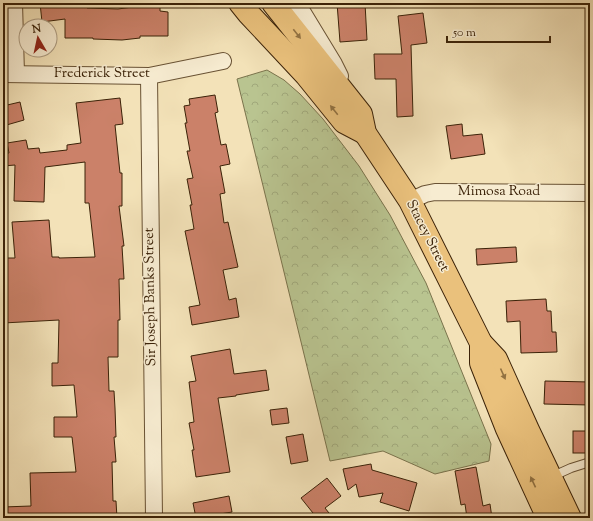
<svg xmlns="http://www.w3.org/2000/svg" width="593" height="521" font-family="'Sorts Mill Goudy',serif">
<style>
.forest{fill:url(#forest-crowns);stroke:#7a734c}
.building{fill:#cb8169;stroke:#3b2208}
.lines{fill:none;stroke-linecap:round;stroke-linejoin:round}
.service-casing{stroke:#695234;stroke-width:10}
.minor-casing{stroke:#695234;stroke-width:18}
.trunk-casing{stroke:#3b2208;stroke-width:24}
.service{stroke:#f7ecd1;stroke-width:8}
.minor{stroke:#f7ecd1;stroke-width:16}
.trunk{stroke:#eac17c;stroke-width:22}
.oneway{fill:#927242}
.labels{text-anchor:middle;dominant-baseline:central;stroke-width:3;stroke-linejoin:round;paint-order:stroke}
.street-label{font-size:14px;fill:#3b2208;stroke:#f7ecd1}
</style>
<defs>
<pattern id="forest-crowns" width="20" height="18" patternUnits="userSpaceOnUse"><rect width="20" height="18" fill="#b9c490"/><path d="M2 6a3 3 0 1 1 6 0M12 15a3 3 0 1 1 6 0" fill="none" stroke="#a0a87b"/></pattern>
</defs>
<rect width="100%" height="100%" fill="#f3e2b8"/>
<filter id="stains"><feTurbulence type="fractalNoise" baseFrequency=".005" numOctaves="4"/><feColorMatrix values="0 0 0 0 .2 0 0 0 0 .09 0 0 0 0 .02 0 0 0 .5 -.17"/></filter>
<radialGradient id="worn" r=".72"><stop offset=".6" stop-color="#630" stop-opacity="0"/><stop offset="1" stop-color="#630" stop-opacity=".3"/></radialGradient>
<polygon class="forest" points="267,70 284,80 300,94 323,119 359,166 390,215 426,283 491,444 489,461 435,474 383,451 330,461 237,79"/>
<g class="building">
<polygon points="40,3 59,3 59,5 87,5 87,8 118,9 140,6 160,7 160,11 168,12 168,36 140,36 140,38 122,40 93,39 93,38 65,38 65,19 42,22"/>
<polygon points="337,3 365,3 367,40 340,42"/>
<polygon points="423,13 427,43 411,45 413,116 397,117 396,79 375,79 374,54 402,54 398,16"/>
<polygon points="215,95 218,112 215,113 221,145 226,144 230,164 220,166 225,193 220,194 224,223 228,222 238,267 223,270 229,300 236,298 239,317 192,325 189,307 200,305 185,231 194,229 190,205 192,205 187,179 193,178 187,151 190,151 185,123 187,123 184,106 190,105 189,99"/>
<polygon points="120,98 123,124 115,125 120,173 122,173 122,206 119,206 124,246 122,246 124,279 119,279 120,320 118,320 118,357 108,357 109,391 114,391 115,408 116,437 114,437 116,462 112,462 113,501 116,501 117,518 3,518 3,507 31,506 30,473 76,472 72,437 54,437 54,417 77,417 74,385 52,386 52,363 58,363 59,320 3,323 3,258 15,258 12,222 49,220 52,257 59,257 59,258 95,257 89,203 85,203 85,162 45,167 44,202 14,201 15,165 3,166 3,153 9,153 7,143 26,140 28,149 39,148 40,153 67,150 67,145 81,143 76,103"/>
<polygon points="20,102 24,120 3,126 3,106"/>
<polygon points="462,124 463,136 482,134 485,154 451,159 446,126"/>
<polygon points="516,247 517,262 477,265 476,249"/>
<polygon points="546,299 547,311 551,311 552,332 556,332 557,352 521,353 520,321 507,322 506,301"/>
<polygon points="230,349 234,374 266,370 269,390 236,395 236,396 218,398 230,472 196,477 192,450 194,450 189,423 194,422 189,382 196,381 191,356"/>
<polygon points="545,381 590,382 590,405 544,404"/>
<polygon points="287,408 289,423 272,425 270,410"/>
<rect x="573" y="431" width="17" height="22"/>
<polygon points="303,434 308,461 291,464 286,437"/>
<polygon points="371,464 372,470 417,483 409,511 380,502 383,493 359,497 356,484 348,490 343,469"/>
<polygon points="476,467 483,506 490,504 492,518 467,518 465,504 461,505 455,471"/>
<polygon points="327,478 341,496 325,508 329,513 323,518 317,518 301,498"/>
<polygon points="229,496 232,512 196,518 193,503"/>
</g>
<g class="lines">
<g class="service-casing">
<polyline id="service" points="551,477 571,468 590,462"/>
</g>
<g class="minor-casing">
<g id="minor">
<polyline points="14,3 16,74"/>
<polyline points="297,3 334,64 340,76"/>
<polyline points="3,74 149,76 223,61"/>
<polyline points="149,76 154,518"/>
<polyline points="410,201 425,194 435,192 590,193"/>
</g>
</g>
<g class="trunk-casing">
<g id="trunk">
<polyline points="240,3 248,13 306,75 344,122 365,133"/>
<polyline points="273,3 361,114 365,133 410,201 481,343 496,359 528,430 570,518"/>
<polyline points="481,343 481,363 507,429 548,518"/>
</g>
</g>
<use href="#service" class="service"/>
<use href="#minor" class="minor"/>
<use href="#trunk" class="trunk"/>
</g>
<defs><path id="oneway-solid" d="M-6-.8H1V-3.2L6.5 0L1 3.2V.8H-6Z"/></defs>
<g class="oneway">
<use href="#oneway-solid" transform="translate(297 34) rotate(52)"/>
<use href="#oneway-solid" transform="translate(334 110) rotate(-129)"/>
<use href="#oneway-solid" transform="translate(503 374) rotate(66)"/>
<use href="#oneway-solid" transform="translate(533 482) rotate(-115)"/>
</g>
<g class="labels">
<g class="street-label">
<text x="102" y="74">Frederick Street</text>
<text x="499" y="192">Mimosa Road</text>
<text transform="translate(427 236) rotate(63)">Stacey Street</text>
<text transform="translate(151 297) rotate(-91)">Sir Joseph Banks Street</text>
</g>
</g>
<rect width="593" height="521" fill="none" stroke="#f3e2b8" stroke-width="16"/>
<rect x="4" y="4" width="585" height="513" fill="none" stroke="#3b2208" stroke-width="2"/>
<rect x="8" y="8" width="577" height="505" fill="none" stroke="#3b2208"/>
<g transform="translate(38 38) rotate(351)"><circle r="19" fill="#f7ecd1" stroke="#ac9b81"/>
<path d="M0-3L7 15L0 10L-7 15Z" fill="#8f2418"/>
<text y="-6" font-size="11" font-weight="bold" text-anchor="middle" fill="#3b2208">N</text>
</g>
<path d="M447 36v6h103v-6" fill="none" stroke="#3b2208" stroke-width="2"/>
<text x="453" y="36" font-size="12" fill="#3b2208" stroke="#f7ecd1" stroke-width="3" paint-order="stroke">50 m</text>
<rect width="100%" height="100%" filter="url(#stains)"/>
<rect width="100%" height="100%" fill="url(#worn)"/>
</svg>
